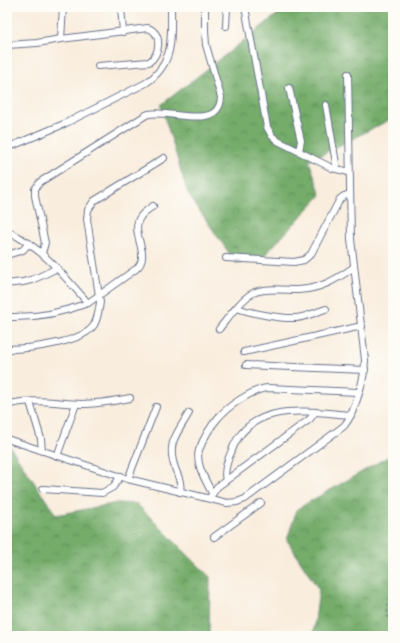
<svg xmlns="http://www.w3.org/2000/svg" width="400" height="643" font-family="'EB Garamond',serif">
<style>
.forest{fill:url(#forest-crowns);stroke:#486e64}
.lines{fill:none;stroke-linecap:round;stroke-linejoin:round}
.minor-casing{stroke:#69728a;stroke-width:8}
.path{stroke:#69728a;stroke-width:1;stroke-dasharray:3 3;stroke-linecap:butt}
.minor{stroke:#fff;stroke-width:6}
</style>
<defs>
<pattern id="forest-crowns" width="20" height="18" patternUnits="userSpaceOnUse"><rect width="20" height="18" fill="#74ac6a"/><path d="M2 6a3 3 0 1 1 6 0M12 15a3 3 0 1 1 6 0" fill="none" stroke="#5e8c5a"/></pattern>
</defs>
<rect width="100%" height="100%" fill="#fdfcf7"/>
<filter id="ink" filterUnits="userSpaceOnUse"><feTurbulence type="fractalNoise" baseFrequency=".025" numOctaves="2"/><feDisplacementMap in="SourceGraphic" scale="8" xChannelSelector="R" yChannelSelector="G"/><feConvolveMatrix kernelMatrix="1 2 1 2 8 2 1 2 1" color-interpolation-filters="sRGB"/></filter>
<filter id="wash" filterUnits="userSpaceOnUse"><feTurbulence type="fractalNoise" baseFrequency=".012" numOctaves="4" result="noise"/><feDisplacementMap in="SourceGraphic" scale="16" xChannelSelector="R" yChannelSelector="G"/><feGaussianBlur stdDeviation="0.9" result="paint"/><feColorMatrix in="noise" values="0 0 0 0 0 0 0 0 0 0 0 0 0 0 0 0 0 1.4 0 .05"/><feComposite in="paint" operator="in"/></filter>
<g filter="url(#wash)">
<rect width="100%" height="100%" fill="#f9eddd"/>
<g class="forest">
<polygon points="287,7 393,7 393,118 309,161 321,195 262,258 236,263 188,194 161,105"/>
<polygon points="7,442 56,515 117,503 137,504 210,577 209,636 7,636"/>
<polygon points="393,454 393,636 313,636 319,590 287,540 297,509"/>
</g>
</g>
<g filter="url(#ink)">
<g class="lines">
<g class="minor-casing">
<g id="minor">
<polyline points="121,7 123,32"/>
<polyline points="245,7 267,127 272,136 278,141 332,168 349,172"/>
<polyline points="226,26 227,7"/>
<polyline points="61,39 63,7"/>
<path d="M7,45L37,43L61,39L148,28C163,33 160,55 149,62L98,66"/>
<polyline points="289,88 301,141 299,151"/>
<polyline points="326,105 337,169"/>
<path d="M7,148L64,124L146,83C175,63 171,38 171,7"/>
<path d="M7,231C42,247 64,276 88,303"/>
<path d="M42,253L45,243L35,196V189L40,182L146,115C166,107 220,133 221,97L206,45L205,31V7"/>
<polyline points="7,255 23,250 29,243"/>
<polyline points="226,258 294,262 304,260 311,254 340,199 344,196 350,194"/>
<path d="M7,283C26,285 41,276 57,268"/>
<path d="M237,308C251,313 281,319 296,318C306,317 316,312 326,309"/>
<path d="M7,317C36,318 62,313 88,303L136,269C153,255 128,232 141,216C144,212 149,209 153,206"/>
<path d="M219,329C228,318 241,299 253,293C264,287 285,290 298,290C320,289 336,280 354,267"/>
<path d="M7,349C27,349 83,343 94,325C98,318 99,310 100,302L87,219L88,210L94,201L164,158"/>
<polyline points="244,352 362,326"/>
<polyline points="246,365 365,370"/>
<polyline points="30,402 41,439 42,451"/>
<path d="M7,405C31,398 56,403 81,404C98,404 114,401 130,398"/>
<path d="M7,439L128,479L227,503L237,502L245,499L344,426C355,413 365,377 365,360L351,239L348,74"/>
<polyline points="57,456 76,404"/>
<polyline points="128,479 156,407"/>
<path d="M226,480C223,471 228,459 232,450C251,400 309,412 351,415"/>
<polyline points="43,489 102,493 113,487 121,476"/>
<path d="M180,492C182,483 178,476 175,468C166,443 177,434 189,413"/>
<path d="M212,493C206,481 195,464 199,450C203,440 210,427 218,418C228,406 253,389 268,388L358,392"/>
<polyline points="211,496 217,487 310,419 315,412"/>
<polyline points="214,537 261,503"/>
</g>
</g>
<path class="path" d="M393,593C383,606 388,618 393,631"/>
<use href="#minor" class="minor"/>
</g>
</g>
<rect width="400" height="643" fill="none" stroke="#fdfcf7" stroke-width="24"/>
</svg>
